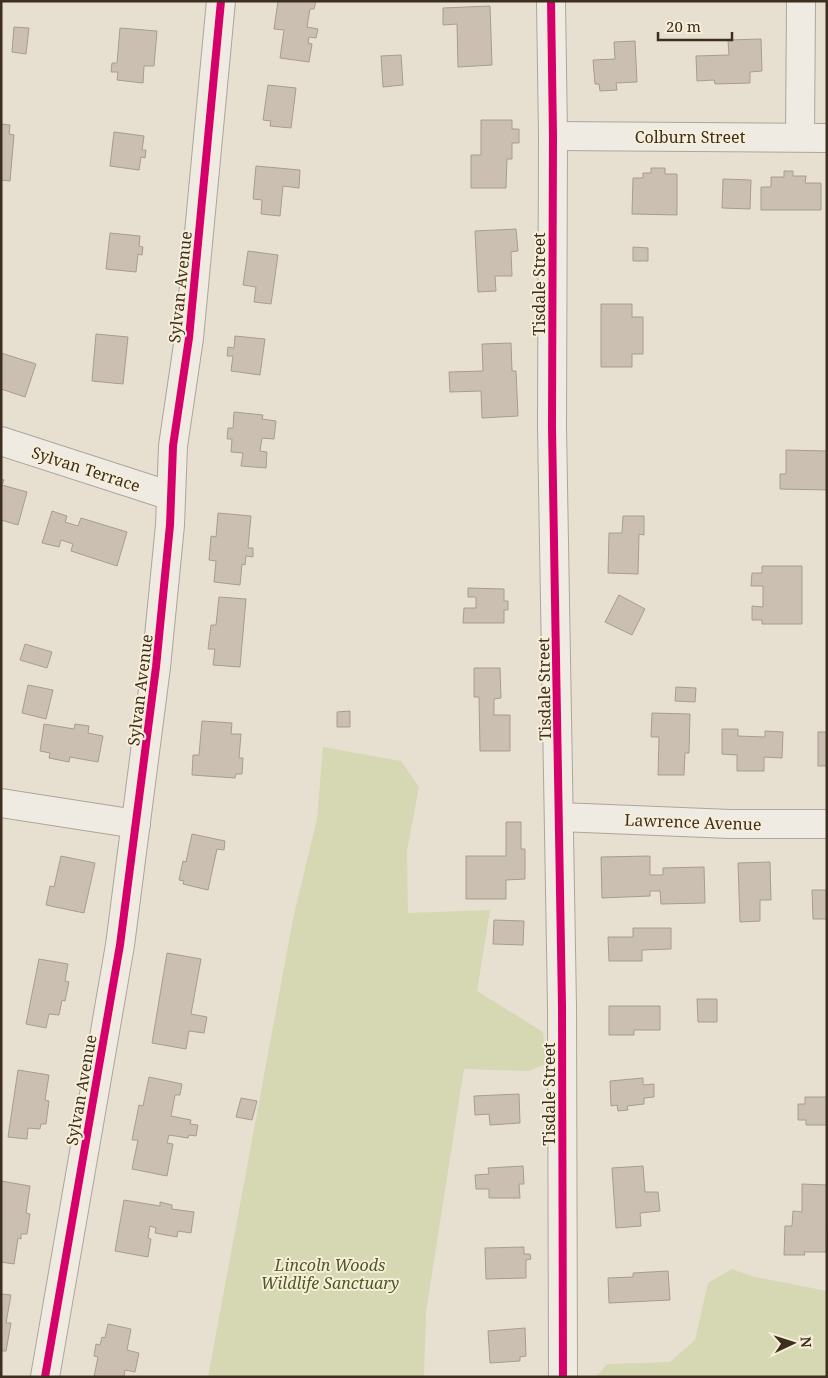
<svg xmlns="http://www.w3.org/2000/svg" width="828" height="1378" font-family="'Noto Serif',serif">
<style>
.green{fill:#d6d7b3}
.building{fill:#cbbfb2;stroke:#a89c90}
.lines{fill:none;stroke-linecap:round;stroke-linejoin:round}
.minor-casing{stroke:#ada599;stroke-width:30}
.minor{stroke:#efebe3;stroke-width:28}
.cycleway-casing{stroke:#f7eed8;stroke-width:11}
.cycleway{stroke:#d6006c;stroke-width:8}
.labels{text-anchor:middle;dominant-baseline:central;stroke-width:4;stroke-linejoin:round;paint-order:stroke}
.street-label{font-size:16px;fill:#3d2e20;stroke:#f7eed8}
.park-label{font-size:16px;font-style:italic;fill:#4d5a26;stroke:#f7eed8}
</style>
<rect width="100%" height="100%" fill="#e7e0d1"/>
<g class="green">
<polygon points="323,747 401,761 419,787 407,851 408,913 490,910 477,991 543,1032 546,1064 529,1071 464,1069 426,1312 424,1377 208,1377 293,919 317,819"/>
<polygon points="732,1269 755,1277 827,1291 827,1377 596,1377 607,1364 670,1362 695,1340 708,1283"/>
</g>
<g class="building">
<polygon points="278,1 316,1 314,9 310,9 307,27 318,29 316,38 309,37 308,43 312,44 309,62 280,58 284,30 274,29"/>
<polygon points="490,6 492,65 458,67 457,24 443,25 443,8"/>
<polygon points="14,27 29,28 26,54 12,52"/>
<polygon points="120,28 157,31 154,66 144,66 143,83 117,80 118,72 111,72 112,63 117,63"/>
<polygon points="761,39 762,71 750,72 750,83 715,84 714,80 697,81 696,56 729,55 728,40"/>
<polygon points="635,41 637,82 616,83 617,90 600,91 599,84 595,84 593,60 615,59 614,42"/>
<polygon points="401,55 403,85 383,87 381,56"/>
<polygon points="268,85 296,88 291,128 270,126 271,121 263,120"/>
<polygon points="481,120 512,120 512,129 519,129 519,143 512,143 512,159 507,159 506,188 471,188 471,155 481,155"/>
<polygon points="1,124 10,125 9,134 14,135 10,181 1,180"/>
<polygon points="114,132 144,136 142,150 146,150 145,158 141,157 139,170 110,166"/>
<polygon points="256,166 300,170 299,188 283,186 280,216 261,214 262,200 253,199"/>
<polygon points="651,168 665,168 665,174 677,174 677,215 632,214 633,178 643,178 643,173 651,173"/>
<polygon points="784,171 793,171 793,176 806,176 805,183 821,183 821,210 761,210 761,187 771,187 771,177 784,177"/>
<polygon points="723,179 751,180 750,209 722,208"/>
<polygon points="516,229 518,251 511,252 512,276 495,276 496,291 478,292 475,231"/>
<polygon points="110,233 140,236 139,246 143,247 142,255 138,254 136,272 106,269"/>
<polygon points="633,247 648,248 648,261 633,261"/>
<polygon points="248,251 278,255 271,304 254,302 256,287 243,285"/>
<polygon points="601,304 632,304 632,317 643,317 643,354 632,354 632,367 601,367"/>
<polygon points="96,334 128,337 123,384 92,381"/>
<polygon points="235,336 265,339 260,375 231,371 233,356 227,356 228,347 234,348"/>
<polygon points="511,343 512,371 516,371 518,416 482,418 481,391 450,392 449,372 483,371 482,344"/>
<polygon points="1,353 36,364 25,397 1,389"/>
<polygon points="234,412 263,415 262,419 276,421 274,439 262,438 260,451 267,452 266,468 241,466 243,453 231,452 232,439 227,439 228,428 233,428"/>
<polygon points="786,450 827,451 827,490 780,489 780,474 786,474"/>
<polygon points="1,479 4,480 2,485 27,492 18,525 1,520"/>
<polygon points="52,511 67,516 65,522 78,526 81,518 127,532 117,566 71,551 73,544 61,540 59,547 42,543"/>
<polygon points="218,513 251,516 248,548 253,548 253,557 246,556 245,565 242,564 240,585 214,582 216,561 209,560 211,536 216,537"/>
<polygon points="623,516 644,516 644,535 639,534 638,574 608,573 609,533 622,533"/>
<polygon points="762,566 802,566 802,624 762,624 762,620 752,620 752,606 763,607 763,586 751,586 752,573 762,573"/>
<polygon points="468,588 504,589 504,601 508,601 508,610 504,610 504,623 463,623 464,608 476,608 476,597 468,597"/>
<polygon points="619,595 645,609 632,635 605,622"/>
<polygon points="219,597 246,599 240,667 213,665 215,649 208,649 211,625 216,625"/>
<polygon points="25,644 52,652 47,668 20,660"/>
<polygon points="474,668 500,668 501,698 494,699 494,715 510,715 510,751 480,751 479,697 474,697"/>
<polygon points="28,685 53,690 46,719 22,713"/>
<polygon points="676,687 696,688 695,702 675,701"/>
<polygon points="350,711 350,727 337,727 337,712"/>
<polygon points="652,713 690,714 689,753 685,753 684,775 658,775 659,737 651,737"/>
<polygon points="202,721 232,723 231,734 241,734 239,758 243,758 242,774 236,774 235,778 192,775 193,755 199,755"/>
<polygon points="44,724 74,729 75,724 89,726 88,733 103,736 98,762 70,757 69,762 49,758 50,753 40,751"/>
<polygon points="722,729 738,729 738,736 765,737 765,731 783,732 782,758 764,757 764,771 737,771 737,755 722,754"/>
<rect x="818" y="732" width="9" height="34"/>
<polygon points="506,822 521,822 521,849 525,849 525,879 506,880 506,899 466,899 466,856 506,856"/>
<polygon points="192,834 225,841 224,850 217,849 208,890 183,884 184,881 179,880 183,861 186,862"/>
<polygon points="61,856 95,863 84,913 46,905 50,886 54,887"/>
<polygon points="650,856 650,875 663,875 663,868 704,867 705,903 661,904 660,891 650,891 650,896 602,898 601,857"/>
<polygon points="770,862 771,900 760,900 760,921 740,922 738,863"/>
<polygon points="812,890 827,890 827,919 813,919"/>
<polygon points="494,920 524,921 523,945 493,944"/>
<polygon points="633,928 671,928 671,949 642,950 642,961 609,961 608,937 633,937"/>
<polygon points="167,953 201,959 191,1014 207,1017 204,1033 189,1031 186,1049 152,1043"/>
<polygon points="39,959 68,964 65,981 69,982 65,1001 62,1000 59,1015 49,1014 46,1028 26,1024"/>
<polygon points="697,999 717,999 717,1022 698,1022"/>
<polygon points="609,1006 660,1006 660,1030 634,1030 634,1035 609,1035"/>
<polygon points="18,1070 49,1075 45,1100 49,1101 46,1124 41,1124 40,1129 28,1128 27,1139 8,1137"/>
<polygon points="149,1077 182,1084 180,1095 175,1095 171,1116 191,1120 190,1124 198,1125 196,1136 189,1135 188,1138 169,1135 167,1143 173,1144 167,1176 132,1169 138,1140 132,1140 139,1105 143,1106"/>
<polygon points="643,1078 643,1085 654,1084 654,1097 644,1098 644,1104 627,1106 628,1110 618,1111 617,1105 611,1106 610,1081"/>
<polygon points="519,1094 520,1123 490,1125 489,1114 475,1115 474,1096"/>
<polygon points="805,1097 827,1097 827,1125 806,1125 806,1120 798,1120 798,1104 805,1104"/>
<polygon points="241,1098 257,1101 252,1120 236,1117"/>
<polygon points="523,1166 524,1184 519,1184 520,1198 489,1198 489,1189 476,1189 475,1175 489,1174 488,1168"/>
<polygon points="643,1166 645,1192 658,1192 660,1211 640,1213 641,1226 616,1228 612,1168"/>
<polygon points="1,1181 30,1186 26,1213 30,1214 27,1234 21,1234 21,1239 18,1238 14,1264 1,1262"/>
<polygon points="802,1184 827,1185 826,1252 804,1252 805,1255 784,1255 785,1226 792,1226 793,1211 802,1212"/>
<polygon points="124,1200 160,1206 160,1202 172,1205 172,1209 194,1212 191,1233 178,1231 177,1237 155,1233 156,1228 150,1226 148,1238 151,1239 148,1257 115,1251"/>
<polygon points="524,1247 524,1254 530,1254 531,1259 526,1260 526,1278 486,1279 485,1248"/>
<polygon points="668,1271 670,1300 609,1303 608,1278 633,1277 633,1273"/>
<polygon points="1,1294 11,1295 6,1323 11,1323 6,1351 1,1351"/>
<polygon points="108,1324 131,1329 127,1350 139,1353 135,1372 125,1370 124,1377 94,1377 98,1357 94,1356 96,1344 100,1345 102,1337 105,1338"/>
<polygon points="525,1328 526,1356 520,1357 520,1361 490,1363 488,1331"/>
</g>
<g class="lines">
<g class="minor-casing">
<g id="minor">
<polyline points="551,1 553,136 552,427 562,1006 563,1377"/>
<polyline points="553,136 827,138"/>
<polyline points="800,137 801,1"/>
<polyline points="1,441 171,496"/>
<polyline points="1,803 136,824"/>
<polyline points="560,817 730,824 827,824"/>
<polyline points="45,1377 120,945 156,667 170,525 173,446 189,338 221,1"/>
</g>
</g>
<use href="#minor" class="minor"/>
<g class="cycleway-casing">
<g id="cycleway">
<polyline points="551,1 553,136 552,427 562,1006 563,1377"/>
<polyline points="45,1377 120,945 156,667 170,525 173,446 189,338 221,1"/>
</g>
</g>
<use href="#cycleway" class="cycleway"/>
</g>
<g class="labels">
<g class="street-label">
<text x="690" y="137">Colburn Street</text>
<text transform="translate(539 284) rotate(-90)">Tisdale Street</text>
<text transform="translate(180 287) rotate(-84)">Sylvan Avenue</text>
<text transform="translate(86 469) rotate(18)">Sylvan Terrace</text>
<text transform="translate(544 689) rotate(-91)">Tisdale Street</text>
<text transform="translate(140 690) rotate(-83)">Sylvan Avenue</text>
<text transform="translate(693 822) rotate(2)">Lawrence Avenue</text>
<text transform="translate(81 1090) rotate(-80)">Sylvan Avenue</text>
<text transform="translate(549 1094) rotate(-90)">Tisdale Street</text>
</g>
<g class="park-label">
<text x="330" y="1265">Lincoln Woods<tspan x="330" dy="18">Wildlife Sanctuary</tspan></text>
</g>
</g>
<rect width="828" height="1378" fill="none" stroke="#3d2e20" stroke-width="5"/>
<g transform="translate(793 1343) rotate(86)" stroke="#f7eed8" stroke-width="4" paint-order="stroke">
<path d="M0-4L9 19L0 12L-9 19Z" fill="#3d2e20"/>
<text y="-8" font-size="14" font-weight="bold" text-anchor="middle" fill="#3d2e20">N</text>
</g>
<path d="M658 32v8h74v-8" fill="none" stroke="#3d2e20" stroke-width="2.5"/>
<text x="666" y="32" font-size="15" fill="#3d2e20" stroke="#f7eed8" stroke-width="4" paint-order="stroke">20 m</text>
</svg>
